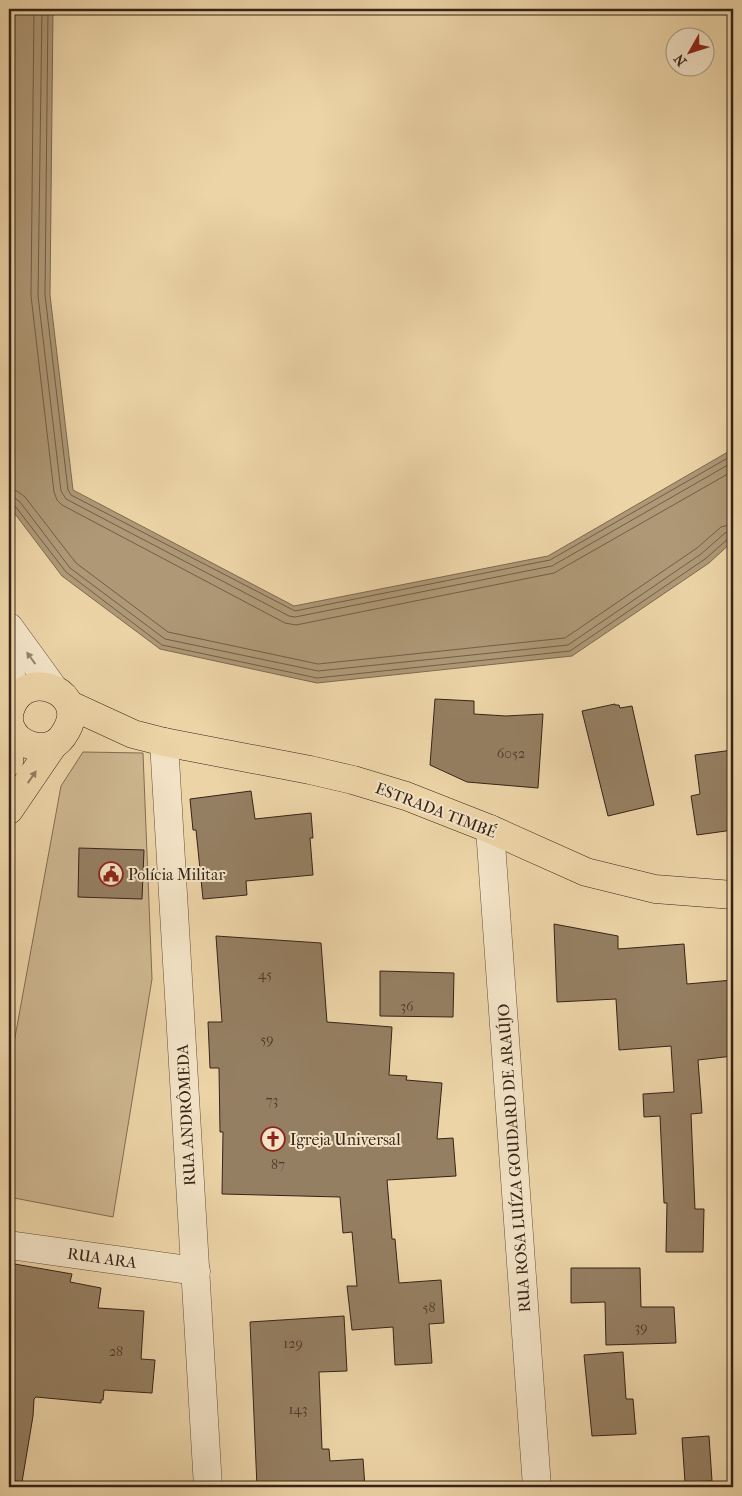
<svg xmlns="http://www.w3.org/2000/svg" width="742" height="1496" font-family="'IM FELL French Canon',serif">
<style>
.green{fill:#cdb68f;stroke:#826c54}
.water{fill:#ae9876;stroke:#7e6950}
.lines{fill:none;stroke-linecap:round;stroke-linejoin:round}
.shore{stroke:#725e47;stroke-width:1}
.building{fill:#957f62;stroke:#372318}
.minor-casing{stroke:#644f3c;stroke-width:29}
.major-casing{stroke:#372318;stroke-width:29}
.minor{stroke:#f3e3c6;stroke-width:28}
.major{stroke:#ecd4a7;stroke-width:28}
.oneway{fill:#95836f}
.oneway2{fill:#927c60}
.labels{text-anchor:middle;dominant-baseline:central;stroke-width:4;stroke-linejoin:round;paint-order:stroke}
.number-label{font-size:14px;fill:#4e3a2a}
.street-label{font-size:16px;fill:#372318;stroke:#f3e3c6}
.poi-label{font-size:16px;fill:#372318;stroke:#f3e3c6;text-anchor:start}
</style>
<rect width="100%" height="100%" fill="#ecd4a7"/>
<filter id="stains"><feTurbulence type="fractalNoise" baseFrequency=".004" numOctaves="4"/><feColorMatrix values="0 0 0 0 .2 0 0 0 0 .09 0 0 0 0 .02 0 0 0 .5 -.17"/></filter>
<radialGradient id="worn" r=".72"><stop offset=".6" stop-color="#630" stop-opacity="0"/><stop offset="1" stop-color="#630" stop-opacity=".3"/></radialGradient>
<polygon class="green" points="83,752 143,753 152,979 113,1217 9,1197 9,1070 61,786"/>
<polygon class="water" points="9,9 53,9 50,295 73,490 294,606 548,556 733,449 733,541 709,563 572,656 317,683 160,649 62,576 9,506"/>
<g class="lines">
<g class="shore">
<polyline points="34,9 31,296 54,492 57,500 62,505 285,623 296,625 554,573 733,471"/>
<polyline points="42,9 38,296 61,491 66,499 289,616 295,617 552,566 733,462"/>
<polyline points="48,9 45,295 68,490 71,495 295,611 550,560 733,455"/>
<polyline points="9,490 17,491 25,497 76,563 168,632 318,664 565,638 697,548 721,527 733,524"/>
<polyline points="9,497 15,498 20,502 70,568 165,639 318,671 568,645 701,554 725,533 733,531"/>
<polyline points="9,504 15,506 66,572 162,645 317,678 570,651 705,559 729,538 733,538"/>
</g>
</g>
<g class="building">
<polygon points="435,699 474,701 474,714 506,716 543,714 538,788 467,782 430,765"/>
<polygon points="615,704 615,705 619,705 620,708 632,706 654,805 608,816 582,711"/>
<polygon points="733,750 733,830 697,835 691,796 700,794 695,755"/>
<polygon points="251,791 255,819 311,813 313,838 310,838 313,875 246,881 247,895 203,899 196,830 193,830 190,799"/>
<polygon points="79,848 144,850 142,899 78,897"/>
<polygon points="554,924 618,936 618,949 684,944 687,984 733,980 733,1056 698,1060 702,1113 691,1114 695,1209 704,1209 703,1252 666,1252 667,1203 664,1203 660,1116 644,1117 643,1094 674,1092 671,1046 619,1050 616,999 557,1002"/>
<polygon points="216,936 321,943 327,1022 392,1027 389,1075 407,1076 406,1080 442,1083 437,1139 453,1138 456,1176 387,1180 392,1239 395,1239 399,1283 441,1280 444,1323 429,1324 432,1363 395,1365 393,1327 352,1330 347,1286 357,1286 352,1232 343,1233 340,1197 222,1194 223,1132 220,1132 219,1068 210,1068 208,1022 222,1022"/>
<polygon points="380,971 454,973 453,1017 380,1016"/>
<polygon points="9,1263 72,1274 70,1282 101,1288 98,1308 144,1311 141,1359 155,1360 152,1393 104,1390 103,1400 101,1400 101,1403 36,1397 34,1399 33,1416 22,1482 9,1480"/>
<polygon points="571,1268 640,1268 641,1307 674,1307 676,1343 606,1345 605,1302 571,1303"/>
<polygon points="344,1316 347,1371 319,1372 322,1449 329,1449 330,1461 363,1459 365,1487 257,1487 250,1322"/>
<polygon points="623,1352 626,1399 633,1399 636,1434 592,1436 584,1355"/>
<polygon points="709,1436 712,1481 685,1482 682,1438"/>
</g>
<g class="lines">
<g class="minor-casing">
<g id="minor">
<polyline points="9,627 54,689"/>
<polyline points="9,670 18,695"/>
<polyline points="164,742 208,1487"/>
<polyline points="490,829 537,1487"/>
<polyline points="9,1245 196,1271"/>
</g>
</g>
<g class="major-casing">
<g id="major">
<polyline points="70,705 133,734 164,742 310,770 353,780 406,796 490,829 586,872 655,889 733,895"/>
<path d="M9,714C19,666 84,688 69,725C66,732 63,738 56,743C41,752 18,745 11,728C9,725 9,720 9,717"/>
<polyline points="9,762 11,729"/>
<polyline points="9,810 54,744"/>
</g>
</g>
<use href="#minor" class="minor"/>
<use href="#major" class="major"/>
</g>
<defs><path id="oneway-solid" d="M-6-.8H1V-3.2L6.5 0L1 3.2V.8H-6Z" transform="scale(1.25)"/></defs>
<use class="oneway" href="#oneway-solid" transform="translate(31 658) rotate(-126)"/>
<use class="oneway2" href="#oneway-solid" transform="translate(32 777) rotate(-55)"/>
<defs>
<g id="civic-ring" transform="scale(1.25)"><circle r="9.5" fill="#f3e3c6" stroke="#8f2418" stroke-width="1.5"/><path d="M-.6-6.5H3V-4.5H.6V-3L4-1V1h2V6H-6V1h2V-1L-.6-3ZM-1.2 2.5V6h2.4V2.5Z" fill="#8f2418"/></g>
<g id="church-ring" transform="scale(1.25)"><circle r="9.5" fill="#f3e3c6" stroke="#8f2418" stroke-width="1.5"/><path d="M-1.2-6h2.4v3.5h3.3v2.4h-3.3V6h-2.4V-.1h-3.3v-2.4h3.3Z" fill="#8f2418"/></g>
</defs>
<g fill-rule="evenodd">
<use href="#civic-ring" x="111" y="874"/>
<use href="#church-ring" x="273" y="1139"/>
</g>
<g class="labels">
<g class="number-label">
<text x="511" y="753">6052</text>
<text x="265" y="974">45</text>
<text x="407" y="1006">36</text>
<text x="267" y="1039">59</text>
<text x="272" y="1100">73</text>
<text x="278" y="1164">87</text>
<text x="429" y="1307">58</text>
<text x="641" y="1327">39</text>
<text x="293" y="1343">129</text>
<text x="116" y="1351">28</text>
<text x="298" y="1409">143</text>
</g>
<g class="street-label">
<text transform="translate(436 810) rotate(21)">ESTRADA TIMBÉ</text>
<text transform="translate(186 1115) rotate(-93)">RUA ANDRÔMEDA</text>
<text transform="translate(514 1158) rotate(-94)">RUA ROSA LUÍZA GOUDARD DE ARAÚJO</text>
<text transform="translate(102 1258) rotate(8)">RUA ARA</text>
</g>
<g class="poi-label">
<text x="128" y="874">Polícia Militar</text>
<text x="290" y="1139">Igreja Universal</text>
</g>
</g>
<rect width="742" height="1496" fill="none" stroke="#ecd4a7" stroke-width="30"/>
<rect x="10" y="10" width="722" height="1476" fill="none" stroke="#372318" stroke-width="2.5"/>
<rect x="15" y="15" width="712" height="1466" fill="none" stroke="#372318"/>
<g transform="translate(690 52) rotate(231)"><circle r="24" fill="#f3e3c6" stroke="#a89680"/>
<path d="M0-4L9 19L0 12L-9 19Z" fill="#8f2418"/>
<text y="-8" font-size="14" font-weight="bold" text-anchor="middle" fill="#372318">N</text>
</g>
<rect width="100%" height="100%" filter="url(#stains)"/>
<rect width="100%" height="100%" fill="url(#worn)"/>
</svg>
